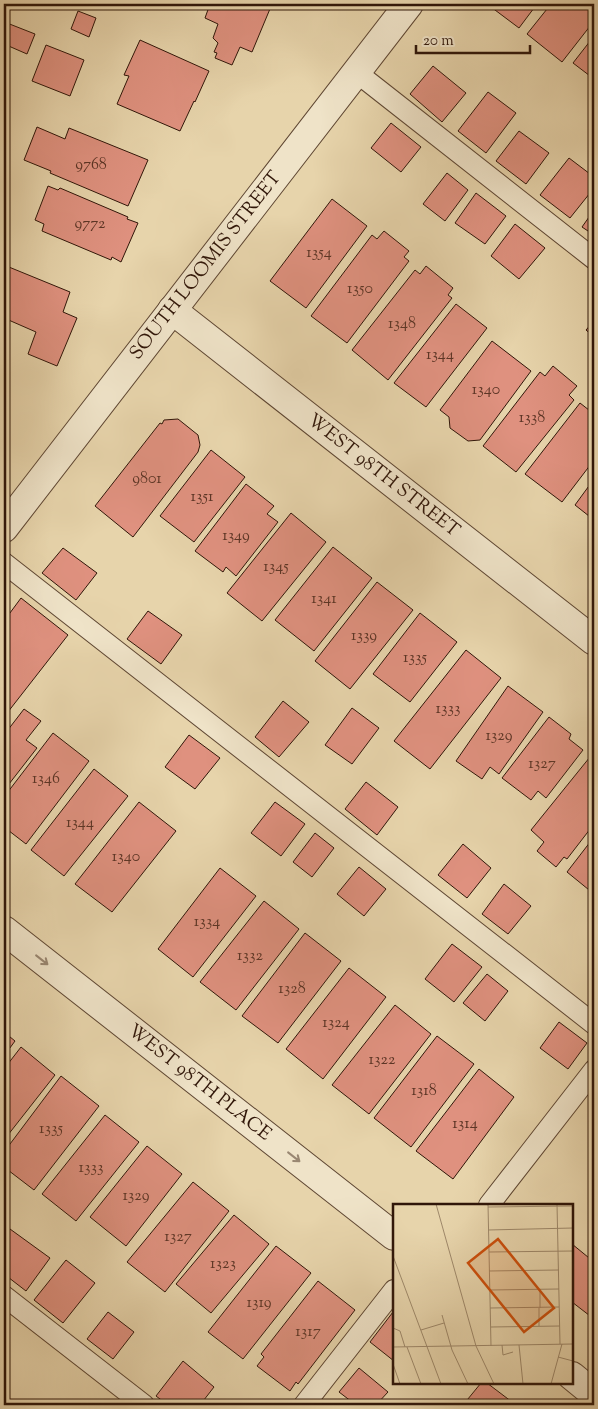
<svg xmlns="http://www.w3.org/2000/svg" width="598" height="1409" font-family="'Sorts Mill Goudy',serif">
<style>
.building{fill:#df917f;stroke:#301609}
.lines{fill:none;stroke-linecap:round;stroke-linejoin:round}
.service-casing{stroke:#5e4632;stroke-width:22}
.minor-casing{stroke:#5e4632;stroke-width:30}
.service{stroke:#efe3c8;stroke-width:20}
.minor{stroke:#efe3c8;stroke-width:28}
.oneway{stroke:#998772}
.labels{text-anchor:middle;dominant-baseline:central;stroke-width:4;stroke-linejoin:round;paint-order:stroke}
.number-label{font-size:16px;fill:#5c3526}
.street-label{font-size:19px;fill:#301609;stroke:#efe3c8}
.inset-road{fill:none;stroke:#9e886a;stroke-width:1}
.view{fill:#cc4f0c;fill-opacity:0.15;stroke:#cc4f0c;stroke-width:2.5}
.inset-edge{fill:none;stroke:#301609;stroke-width:2.5}
</style>
<rect width="100%" height="100%" fill="#e7d4ab"/>
<filter id="stains"><feTurbulence type="fractalNoise" baseFrequency=".004" numOctaves="4"/><feColorMatrix values="0 0 0 0 .2 0 0 0 0 .09 0 0 0 0 .02 0 0 0 .5 -.17"/></filter>
<radialGradient id="worn" r=".72"><stop offset=".6" stop-color="#630" stop-opacity="0"/><stop offset="1" stop-color="#630" stop-opacity=".3"/></radialGradient>
<g class="building">
<polygon points="210,4 272,4 252,52 240,47 232,65 215,58 217,53 214,52 218,43 213,38 218,24 205,18"/>
<polygon points="487,4 537,4 519,28"/>
<polygon points="551,4 594,4 594,21 562,62 527,34"/>
<polygon points="78,11 96,18 89,37 71,29"/>
<polygon points="7,23 35,34 27,54 4,44 4,31"/>
<polygon points="594,36 594,79 573,63"/>
<polygon points="140,40 209,71 195,102 194,101 180,131 117,104 129,76 124,75"/>
<polygon points="46,45 84,60 70,96 32,81"/>
<polygon points="433,66 466,93 442,122 410,94"/>
<polygon points="488,92 516,113 486,153 458,131"/>
<polygon points="391,123 421,147 401,172 371,148"/>
<polygon points="37,127 65,139 69,128 148,160 128,206 50,173 51,171 24,160"/>
<polygon points="519,131 549,153 526,184 496,161"/>
<polygon points="569,158 594,177 594,188 570,218 540,195"/>
<polygon points="447,173 468,190 445,221 423,204"/>
<polygon points="48,186 58,190 60,188 128,217 127,219 138,223 121,262 112,257 111,260 42,231 44,224 35,220"/>
<polygon points="476,193 506,216 485,244 455,223"/>
<polygon points="332,199 367,226 306,308 270,281"/>
<polygon points="594,210 594,235 582,227"/>
<polygon points="515,224 545,248 519,279 491,256"/>
<polygon points="384,231 409,251 404,257 409,261 347,343 311,316 372,235 377,239"/>
<polygon points="4,265 70,292 63,312 77,318 57,366 28,354 36,332 4,318"/>
<polygon points="426,266 453,288 448,295 452,298 388,380 352,350 415,270 420,274"/>
<polygon points="456,304 487,328 426,407 394,383"/>
<polygon points="594,321 594,337 586,330"/>
<polygon points="492,341 531,371 480,440 468,441 450,428 449,417 440,410"/>
<polygon points="553,366 577,386 569,395 574,400 516,472 483,446 540,372 545,376"/>
<polygon points="580,403 594,414 594,460 562,502 525,474"/>
<polygon points="178,419 198,435 200,445 198,452 133,537 95,506 160,423 162,424 164,420"/>
<polygon points="211,450 245,477 194,542 160,516"/>
<polygon points="594,479 594,520 575,505"/>
<polygon points="246,484 274,506 267,514 278,522 236,576 226,567 223,572 195,551"/>
<polygon points="291,513 326,542 262,621 227,593"/>
<polygon points="333,547 372,578 314,651 275,620"/>
<polygon points="63,548 97,573 76,600 42,573"/>
<polygon points="377,582 413,610 350,689 315,661"/>
<polygon points="21,598 68,635 4,717 4,621"/>
<polygon points="148,611 182,635 161,664 127,639"/>
<polygon points="420,613 457,642 410,702 373,674"/>
<polygon points="466,650 501,678 430,769 394,741"/>
<polygon points="508,686 543,712 499,774 490,767 482,779 456,761"/>
<polygon points="283,701 309,722 279,757 255,737"/>
<polygon points="352,708 379,728 352,764 325,745"/>
<polygon points="24,709 41,721 26,740 37,748 9,784 4,786 4,735"/>
<polygon points="549,717 571,734 569,739 583,750 546,798 538,791 531,800 502,778"/>
<polygon points="53,733 89,761 26,844 4,827 4,797"/>
<polygon points="189,735 220,758 195,789 165,767"/>
<polygon points="594,752 594,824 567,859 564,857 556,867 537,851 544,842 531,830"/>
<polygon points="94,769 128,796 64,876 31,850"/>
<polygon points="366,782 398,807 377,835 345,809"/>
<polygon points="139,802 176,831 112,912 75,884"/>
<polygon points="275,802 305,824 281,856 251,833"/>
<polygon points="315,833 334,848 312,877 293,862"/>
<polygon points="594,837 594,894 567,872"/>
<polygon points="463,844 491,868 467,898 438,875"/>
<polygon points="359,867 386,889 364,916 337,894"/>
<polygon points="220,868 256,896 193,977 158,949"/>
<polygon points="504,884 531,906 508,934 482,914"/>
<polygon points="264,901 299,929 236,1010 200,982"/>
<polygon points="305,933 341,961 278,1043 242,1016"/>
<polygon points="452,944 482,967 454,1002 425,979"/>
<polygon points="349,968 386,997 323,1079 286,1049"/>
<polygon points="487,974 508,991 485,1021 463,1003"/>
<polygon points="395,1005 431,1034 369,1114 332,1085"/>
<polygon points="559,1022 587,1043 568,1069 540,1048"/>
<polygon points="4,1032 15,1041 4,1056"/>
<polygon points="437,1036 474,1064 411,1147 374,1118"/>
<polygon points="21,1047 55,1075 4,1140 4,1069"/>
<polygon points="479,1069 514,1097 453,1179 416,1151"/>
<polygon points="61,1076 99,1106 34,1190 4,1167 4,1152"/>
<polygon points="105,1115 139,1142 76,1221 42,1194"/>
<polygon points="147,1146 182,1174 126,1246 90,1217"/>
<polygon points="193,1182 229,1211 165,1292 127,1262"/>
<polygon points="234,1215 269,1244 211,1313 176,1284"/>
<polygon points="10,1229 50,1258 26,1291 4,1274 4,1237"/>
<polygon points="572,1244 594,1262 594,1319 572,1302"/>
<polygon points="276,1246 311,1273 243,1359 208,1332"/>
<polygon points="66,1260 95,1283 63,1323 34,1300"/>
<polygon points="318,1281 355,1310 298,1384 296,1382 290,1391 257,1366 264,1357 261,1354"/>
<polygon points="108,1312 134,1332 113,1359 87,1339"/>
<polygon points="393,1312 394,1313 394,1361 370,1342"/>
<polygon points="183,1361 214,1387 200,1405 168,1405 156,1396"/>
<polygon points="359,1368 388,1392 376,1405 356,1405 339,1392"/>
<polygon points="481,1383 487,1383 516,1405 463,1405"/>
</g>
<g class="lines">
<g class="service-casing">
<g id="service">
<polyline points="356,72 594,259"/>
<polyline points="4,563 594,1024"/>
<polyline points="489,1205 594,1070"/>
<polyline points="4,1296 144,1405"/>
<polyline points="304,1405 394,1290"/>
</g>
</g>
<g class="minor-casing">
<g id="minor">
<polyline points="172,310 594,641"/>
<polyline points="4,528 409,4"/>
<polyline points="4,930 394,1236"/>
<polyline points="572,1376 594,1394"/>
</g>
</g>
<use href="#service" class="service"/>
<use href="#minor" class="minor"/>
</g>
<defs><path id="oneway-shaft" d="M-6 0H5M1.5-3L5.5 0L1.5 3" fill="none" stroke-width="1.6" stroke-linecap="round" stroke-linejoin="round" transform="scale(1.25)"/></defs>
<g class="oneway">
<use href="#oneway-shaft" transform="translate(42 960) rotate(38)"/>
<use href="#oneway-shaft" transform="translate(294 1157) rotate(38)"/>
</g>
<g class="labels">
<g class="number-label">
<text x="91" y="165">9768</text>
<text x="90" y="224">9772</text>
<text x="319" y="253">1354</text>
<text x="360" y="289">1350</text>
<text x="402" y="324">1348</text>
<text x="440" y="355">1344</text>
<text x="486" y="390">1340</text>
<text x="532" y="418">1338</text>
<text x="147" y="479">9801</text>
<text x="202" y="497">1351</text>
<text x="236" y="536">1349</text>
<text x="276" y="567">1345</text>
<text x="324" y="599">1341</text>
<text x="364" y="636">1339</text>
<text x="415" y="658">1335</text>
<text x="448" y="709">1333</text>
<text x="499" y="736">1329</text>
<text x="542" y="764">1327</text>
<text x="46" y="779">1346</text>
<text x="80" y="823">1344</text>
<text x="126" y="857">1340</text>
<text x="207" y="922">1334</text>
<text x="250" y="956">1332</text>
<text x="292" y="989">1328</text>
<text x="336" y="1023">1324</text>
<text x="382" y="1060">1322</text>
<text x="424" y="1091">1318</text>
<text x="465" y="1124">1314</text>
<text x="51" y="1129">1335</text>
<text x="91" y="1168">1333</text>
<text x="136" y="1196">1329</text>
<text x="178" y="1237">1327</text>
<text x="223" y="1264">1323</text>
<text x="259" y="1303">1319</text>
<text x="308" y="1332">1317</text>
</g>
<g class="street-label">
<text transform="translate(206 266) rotate(-52)">SOUTH LOOMIS STREET</text>
<text transform="translate(383 476) rotate(38)">WEST 98TH STREET</text>
<text transform="translate(199 1083) rotate(38)">WEST 98TH PLACE</text>
</g>
</g>
<g transform="translate(393 1204)">
<rect width="180" height="180" fill="#e7d4ab"/>
<path class="inset-road" d="M43,0L83,142L101,180M95,0L98,142M164,0L167,140M95,3L180,2M95,26L180,24M96,48L180,47M0,52L48,180M96,67L166,66M147,85V104M97,86L166,85M97,104L166,103M146,104V122M49,111L59,146L75,180M98,123L167,122M0,124L7,127L12,143M28,126L51,119M109,141L110,151L120,148M126,141L130,180M0,143L180,140M14,143L28,180M165,153L180,157M0,160L7,180M158,180L169,140"/>
<path class="view" d="M105,35L161,104L131,128L75,59Z"/>
<rect width="180" height="180" class="inset-edge"/>
</g>
<rect width="598" height="1409" fill="none" stroke="#e7d4ab" stroke-width="20"/>
<rect x="5" y="5" width="588" height="1399" fill="none" stroke="#301609" stroke-width="2.5"/>
<rect x="10" y="10" width="578" height="1389" fill="none" stroke="#301609"/>
<path d="M416 45v8h114v-8" fill="none" stroke="#301609" stroke-width="2.5"/>
<text x="423" y="45" font-size="15" fill="#301609" stroke="#efe3c8" stroke-width="4" paint-order="stroke">20 m</text>
<rect width="100%" height="100%" filter="url(#stains)"/>
<rect width="100%" height="100%" fill="url(#worn)"/>
</svg>
